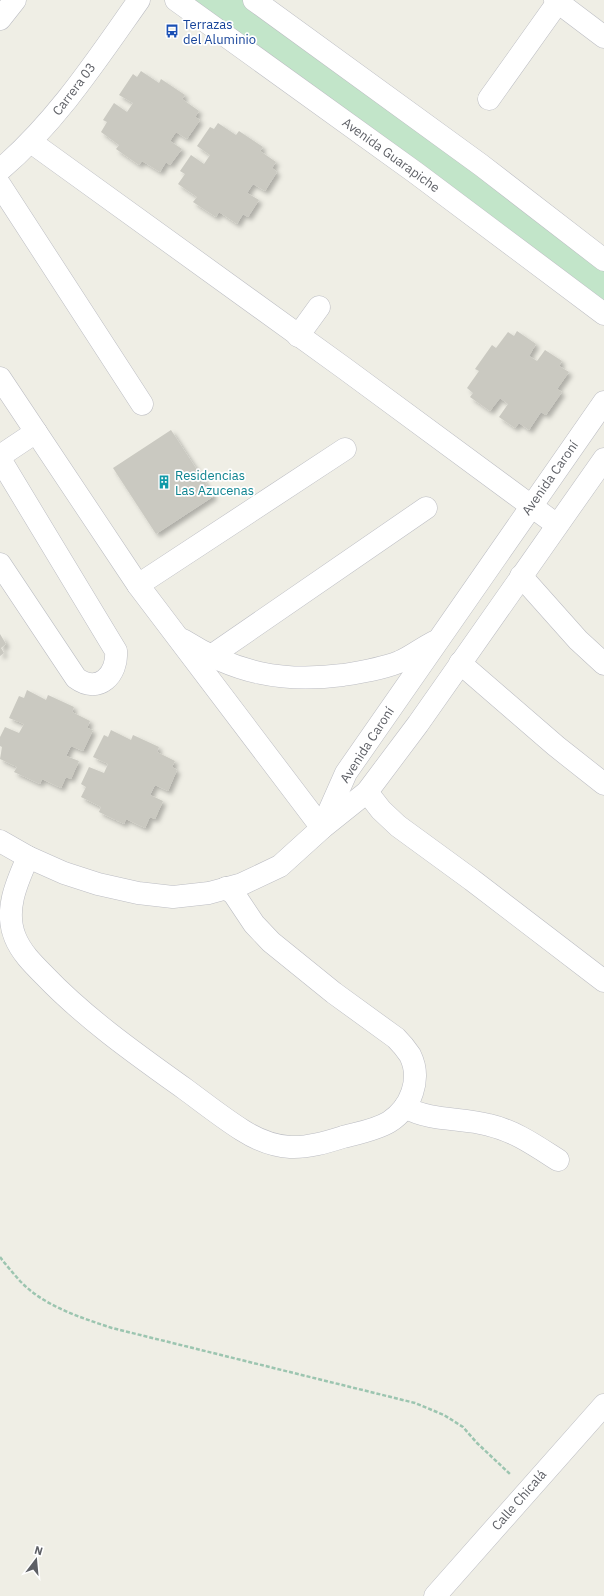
<svg xmlns="http://www.w3.org/2000/svg" width="604" height="1596" font-family="'IBM Plex Sans',sans-serif">
<style>
.green{fill:#c2e5c9}
.building{fill:#cac9c1;filter:url(#shadow)}
.lines{fill:none;stroke-linecap:round;stroke-linejoin:round}
.minor-casing{stroke:#bcbdc3;stroke-width:23}
.path{stroke:#9cc5b0;stroke-width:2.5;stroke-dasharray:4 2;stroke-linecap:butt}
.minor{stroke:#fff;stroke-width:22}
.labels{text-anchor:middle;dominant-baseline:central;stroke-width:3.5;stroke-linejoin:round;paint-order:stroke}
.transit-label{font-size:13px;fill:#164399;stroke:#fff;text-anchor:start}
.street-label{font-size:13px;fill:#5d5f65;stroke:#fff}
.culture-label{font-size:13px;fill:#0d838f;stroke:#fff;text-anchor:start}
</style>
<defs>
<filter id="shadow"><feDropShadow dx="3.5" dy="3.5" stdDeviation="2" flood-color="#0004"/></filter>
</defs>
<rect width="100%" height="100%" fill="#efeee5"/>
<polygon class="green" points="176,0 254,0 604,260 604,314"/>
<g class="building">
<polygon points="141,71 159,83 161,79 185,95 182,99 199,111 195,117 200,120 187,139 176,132 170,141 182,149 170,165 166,162 160,172 142,161 139,165 116,149 119,145 101,132 107,122 103,120 114,103 127,112 133,103 119,95 133,74 137,77"/>
<polygon points="218,123 236,135 239,131 263,147 260,151 276,162 272,168 277,172 265,191 253,184 247,193 259,200 248,217 243,214 237,224 219,212 216,217 193,202 197,197 178,184 185,174 180,171 191,155 204,164 210,155 197,146 210,127 214,129"/>
<polygon points="517,331 536,344 529,356 537,361 545,350 562,361 559,366 569,372 557,389 562,392 546,415 541,412 529,430 519,423 515,428 499,417 508,404 500,398 490,411 470,397 473,393 467,388 479,371 475,369 492,345 496,348 508,332 514,336"/>
<polygon points="171,430 214,496 156,534 113,468"/>
<polygon points="0,634 6,644 1,648 4,653 0,656"/>
<polygon points="27,690 46,700 48,695 74,707 72,712 90,721 87,728 93,730 83,751 71,746 66,756 79,761 71,779 66,777 61,788 42,779 40,784 14,772 17,767 0,759 2,747 0,746 0,737 5,727 19,733 24,724 9,718 19,696 24,698"/>
<polygon points="111,730 131,740 133,735 159,747 157,752 175,761 172,767 177,770 168,791 155,785 150,795 163,801 155,819 150,817 145,828 126,819 124,824 99,812 101,807 81,797 86,787 81,784 89,767 104,773 108,764 93,757 104,735 108,737"/>
</g>
<g class="lines">
<g class="minor-casing">
<g id="minor">
<polyline points="176,0 416,173 604,314"/>
<polyline points="254,0 481,165 604,260"/>
<polyline points="555,0 604,37"/>
<polyline points="0,19 15,0"/>
<polyline points="489,99 558,2"/>
<polyline points="31,142 344,368 557,525"/>
<path d="M0,170C57,121 96,61 139,0"/>
<polyline points="0,185 142,404"/>
<polyline points="298,336 319,307"/>
<polyline points="0,378 138,585 322,828"/>
<polyline points="0,456 36,432"/>
<path d="M0,459L116,651C118,674 99,695 76,678L0,564"/>
<polyline points="521,576 578,640 604,664"/>
<polyline points="138,585 345,449"/>
<path d="M183,640C235,673 282,683 343,675C362,672 381,669 399,662C411,657 422,648 434,642"/>
<polyline points="211,656 426,508"/>
<polyline points="460,663 556,746 604,784"/>
<polyline points="367,792 381,810 398,826 472,880 604,981"/>
<polyline points="323,825 346,773 604,402"/>
<polyline points="0,841 28,857 64,873 98,884 138,893 173,897 209,893 242,884 280,866 322,828 367,792 418,724 604,459"/>
<path d="M28,857C17,882 4,910 15,937C21,952 32,963 44,975C85,1018 136,1054 185,1089C204,1103 223,1118 242,1130C256,1139 274,1146 290,1147C308,1148 327,1142 343,1137C358,1133 376,1130 389,1122C411,1108 422,1079 410,1055C406,1049 401,1043 396,1038L334,993L271,942L254,924L234,894L226,888"/>
<path d="M405,1107C431,1122 461,1117 489,1125C515,1131 536,1146 558,1160"/>
<polyline points="435,1596 604,1405"/>
</g>
</g>
<path class="path" d="M0,1257C6,1265 13,1273 20,1281C44,1306 79,1317 112,1328L415,1403L444,1415L463,1427L477,1443L511,1475"/>
<use href="#minor" class="minor"/>
</g>
<defs>
<g id="bus-bare" transform="scale(1.08)"><path d="M-5-6H5V4H4V6H2V4H-2V6H-4V4H-5ZM-3.5-4V0h7V-4ZM-3.5 1.2v1.5H-2V1.2ZM2 1.2v1.5H3.5V1.2Z" fill="#1a4fb4" stroke="#fff" stroke-width="2.5" paint-order="stroke"/></g>
<g id="building-bare" transform="scale(1.08)"><path d="M-4-6H4V6H1V3H-1V6H-4ZM-2.5-4.3h1.7v1.8h-1.7ZM.8-4.3h1.7v1.8H.8ZM-2.5-1h1.7V.8h-1.7ZM.8-1h1.7V.8H.8Z" fill="#0f9aa8" stroke="#fff" stroke-width="2.5" paint-order="stroke"/></g>
</defs>
<g fill-rule="evenodd">
<use href="#bus-bare" x="172" y="31"/>
<use href="#building-bare" x="164" y="482"/>
</g>
<g class="labels">
<g class="transit-label">
<text x="183" y="24">Terrazas<tspan x="183" dy="15">del Aluminio</tspan></text>
</g>
<g class="street-label">
<text transform="translate(74 89) rotate(-53)">Carrera 03</text>
<text transform="translate(391 155) rotate(36)">Avenida Guarapiche</text>
<text transform="translate(550 478) rotate(-55)">Avenida Caroní</text>
<text transform="translate(367 745) rotate(-57)">Avenida Caroní</text>
<text transform="translate(519 1500) rotate(-49)">Calle Chicalá</text>
</g>
<g class="culture-label">
<text x="175" y="475">Residencias<tspan x="175" dy="15">Las Azucenas</tspan></text>
</g>
</g>
<g transform="translate(36 1560) rotate(16)" stroke="#ffffff" stroke-width="3" paint-order="stroke">
<path d="M0-3L7 15L0 10L-7 15Z" fill="#5d5f65"/>
<text y="-6" font-size="11" font-weight="bold" text-anchor="middle" fill="#5d5f65">N</text>
</g>
</svg>
